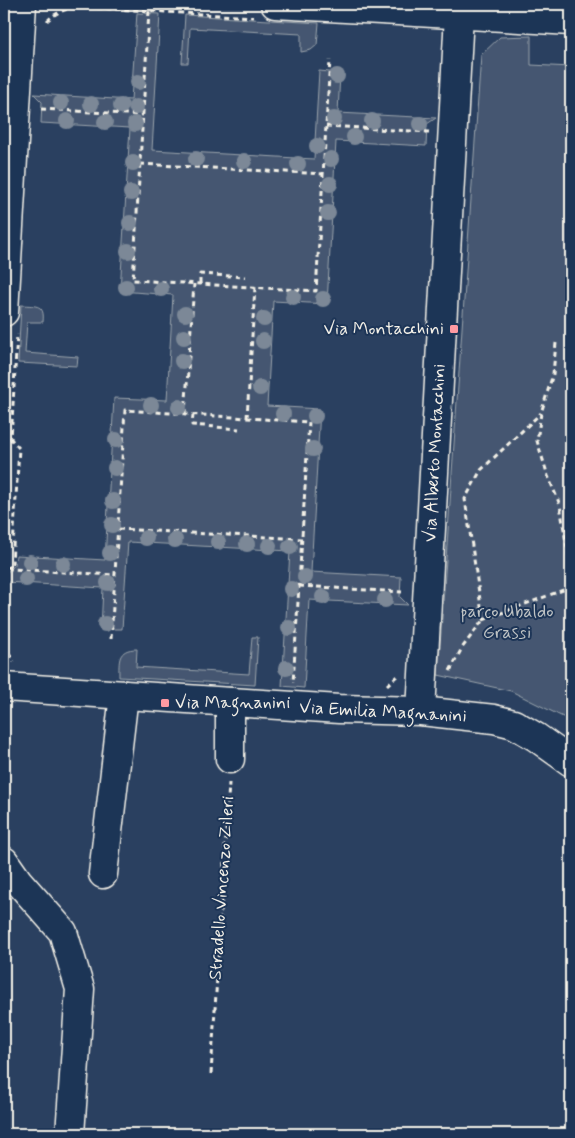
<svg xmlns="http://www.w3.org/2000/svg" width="575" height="1138" font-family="Mynerve,sans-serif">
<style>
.green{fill:#445771;stroke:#9ca4ac}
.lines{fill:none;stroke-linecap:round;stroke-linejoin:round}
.minor-casing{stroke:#f4f1e8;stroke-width:31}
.path{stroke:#f4f1e8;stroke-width:3;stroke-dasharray:5 4;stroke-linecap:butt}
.minor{stroke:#1d3557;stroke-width:28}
.tree{fill:#7c8897}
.poi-dot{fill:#ff9aa2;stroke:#1d3557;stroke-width:2}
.labels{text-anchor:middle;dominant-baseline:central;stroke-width:4;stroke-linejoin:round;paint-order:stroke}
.poi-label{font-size:18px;fill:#f4f1e8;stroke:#1d3557;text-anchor:end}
.street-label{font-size:18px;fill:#f4f1e8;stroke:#1d3557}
.park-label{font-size:18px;fill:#bfc3c4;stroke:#1d3557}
</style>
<rect width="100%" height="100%" fill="#2a4060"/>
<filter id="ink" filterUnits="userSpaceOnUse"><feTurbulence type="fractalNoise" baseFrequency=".02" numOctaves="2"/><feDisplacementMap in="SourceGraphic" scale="10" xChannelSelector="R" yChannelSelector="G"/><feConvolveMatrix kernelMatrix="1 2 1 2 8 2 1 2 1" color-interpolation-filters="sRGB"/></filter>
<g filter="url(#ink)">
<g class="green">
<polygon points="137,13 160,14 152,150 314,159 319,71 340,73 338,113 436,118 427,124 426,146 336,141 327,304 273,301 267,406 320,409 311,572 401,577 400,597 408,605 309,600 304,688 282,686 290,551 128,542 122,629 101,629 103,588 5,582 6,573 15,565 16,555 105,560 114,398 167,400 173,295 120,291 130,128 41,123 42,102 34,94 131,100"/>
<polygon points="185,15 319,23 317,45 311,50 301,52 301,34 190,28 188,63 182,63"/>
<polygon points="531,36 531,65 571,67 571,721 511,691 438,675 481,55 500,37"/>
<path d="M21,305C37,306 45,304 43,322H27L25,353L78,357L77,366L18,363Z"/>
<path d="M252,637H258L255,685L119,677C119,661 117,649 137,649L136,667L249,674Z"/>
</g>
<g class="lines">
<g class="minor-casing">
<g id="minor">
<polyline points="275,4 571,21"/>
<polyline points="4,312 22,4"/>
<polyline points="4,687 339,709 421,711 494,719 514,724 536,737 571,762"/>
<polyline points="230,702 230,759"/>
<polyline points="421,711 459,15"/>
<polyline points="4,861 18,881 63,932 80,989 70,1134"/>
<polyline points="103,874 124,695"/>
</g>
</g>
<g class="path">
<polyline points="149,11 133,280 316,291 330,60"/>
<path d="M47,21C56,12 67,8 80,7L254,17"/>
<polyline points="41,109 143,115"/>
<polyline points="326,126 429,132"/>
<polyline points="140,164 323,174"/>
<polyline points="200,284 200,274 245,277"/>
<polyline points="556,343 553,374 541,413 537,441 548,476 560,505 571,573"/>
<polyline points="185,414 194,284"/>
<polyline points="193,415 192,425 239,429"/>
<polyline points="247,418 255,287"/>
<polyline points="118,529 302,539"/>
<polyline points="8,566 11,569 115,575"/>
<polyline points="4,570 12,563 19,448 11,439 17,334"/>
<polyline points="299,586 402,592"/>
<polyline points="483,620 571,587"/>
<polyline points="111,639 125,410 309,422 293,683"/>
<polyline points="4,646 14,662"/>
<polyline points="450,671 462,648 483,620 465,499 481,470 541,413"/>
<polyline points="387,685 397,676"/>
<polyline points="211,1074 229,783"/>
</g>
<use href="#minor" class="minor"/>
</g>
<g class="tree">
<circle cx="337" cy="76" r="8"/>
<circle cx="138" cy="82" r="8"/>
<circle cx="61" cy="103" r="8"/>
<circle cx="91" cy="104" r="8"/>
<circle cx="121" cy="106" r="8"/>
<circle cx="136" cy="107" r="8"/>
<circle cx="334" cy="119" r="8"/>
<circle cx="67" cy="121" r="8"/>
<circle cx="372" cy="121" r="8"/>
<circle cx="105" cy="122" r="8"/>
<circle cx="135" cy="124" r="8"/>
<circle cx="420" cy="124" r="8"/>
<circle cx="354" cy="137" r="8"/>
<circle cx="317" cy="146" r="8"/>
<circle cx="196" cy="159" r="8"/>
<circle cx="331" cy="159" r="8"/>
<circle cx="244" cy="161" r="8"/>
<circle cx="133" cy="163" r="8"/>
<circle cx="298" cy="164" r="8"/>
<circle cx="330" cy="184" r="8"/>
<circle cx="131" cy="193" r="8"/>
<circle cx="328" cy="213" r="8"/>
<circle cx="130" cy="223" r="8"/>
<circle cx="128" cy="251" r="8"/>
<circle cx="126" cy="287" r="8"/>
<circle cx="161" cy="289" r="8"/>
<circle cx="293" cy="297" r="8"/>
<circle cx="323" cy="299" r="8"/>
<circle cx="185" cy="314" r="8"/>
<circle cx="264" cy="319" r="8"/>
<circle cx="184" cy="337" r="8"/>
<circle cx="263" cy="341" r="8"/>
<circle cx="182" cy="361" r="8"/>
<circle cx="260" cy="388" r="8"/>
<circle cx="151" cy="405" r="8"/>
<circle cx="179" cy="407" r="8"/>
<circle cx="283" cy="414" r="8"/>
<circle cx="315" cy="416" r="8"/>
<circle cx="116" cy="440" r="8"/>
<circle cx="313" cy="449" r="8"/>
<circle cx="115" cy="468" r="8"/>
<circle cx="113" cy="501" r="8"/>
<circle cx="112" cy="525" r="8"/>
<circle cx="146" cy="538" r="8"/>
<circle cx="175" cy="540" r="8"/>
<circle cx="218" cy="542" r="8"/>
<circle cx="247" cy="544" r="8"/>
<circle cx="269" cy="546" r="8"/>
<circle cx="290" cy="547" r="8"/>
<circle cx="110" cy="553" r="8"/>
<circle cx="30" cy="562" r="8"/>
<circle cx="63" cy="564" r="8"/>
<circle cx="305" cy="577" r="8"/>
<circle cx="26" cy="579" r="8"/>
<circle cx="108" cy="583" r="8"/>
<circle cx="291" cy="589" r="8"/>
<circle cx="323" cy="597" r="8"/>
<circle cx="385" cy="600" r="8"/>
<circle cx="105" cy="624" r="8"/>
<circle cx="289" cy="628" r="8"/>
<circle cx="286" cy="668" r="8"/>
</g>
</g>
<g class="poi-dot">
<rect x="449" y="324" width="10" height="10" rx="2.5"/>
<rect x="160" y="698" width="10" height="10" rx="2.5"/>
</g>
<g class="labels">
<g class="poi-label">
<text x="444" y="329">Via Montacchini</text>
<text x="175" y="703" text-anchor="start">Via Magnanini</text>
</g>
<g class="street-label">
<text transform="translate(435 453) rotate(-87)">Via Alberto Montacchini</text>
<text transform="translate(383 712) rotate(3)">Via Emilia Magnanini</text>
<text transform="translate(222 888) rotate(-86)">Stradello Vincenzo Zileri</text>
</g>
<g class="park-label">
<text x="507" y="612">parco Ubaldo<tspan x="507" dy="21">Grassi</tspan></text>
</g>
</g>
<rect width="575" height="1138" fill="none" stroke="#1d3557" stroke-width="20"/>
<rect x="10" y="10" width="555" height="1118" fill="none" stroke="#f4f1e8" stroke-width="2" filter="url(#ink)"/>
</svg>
